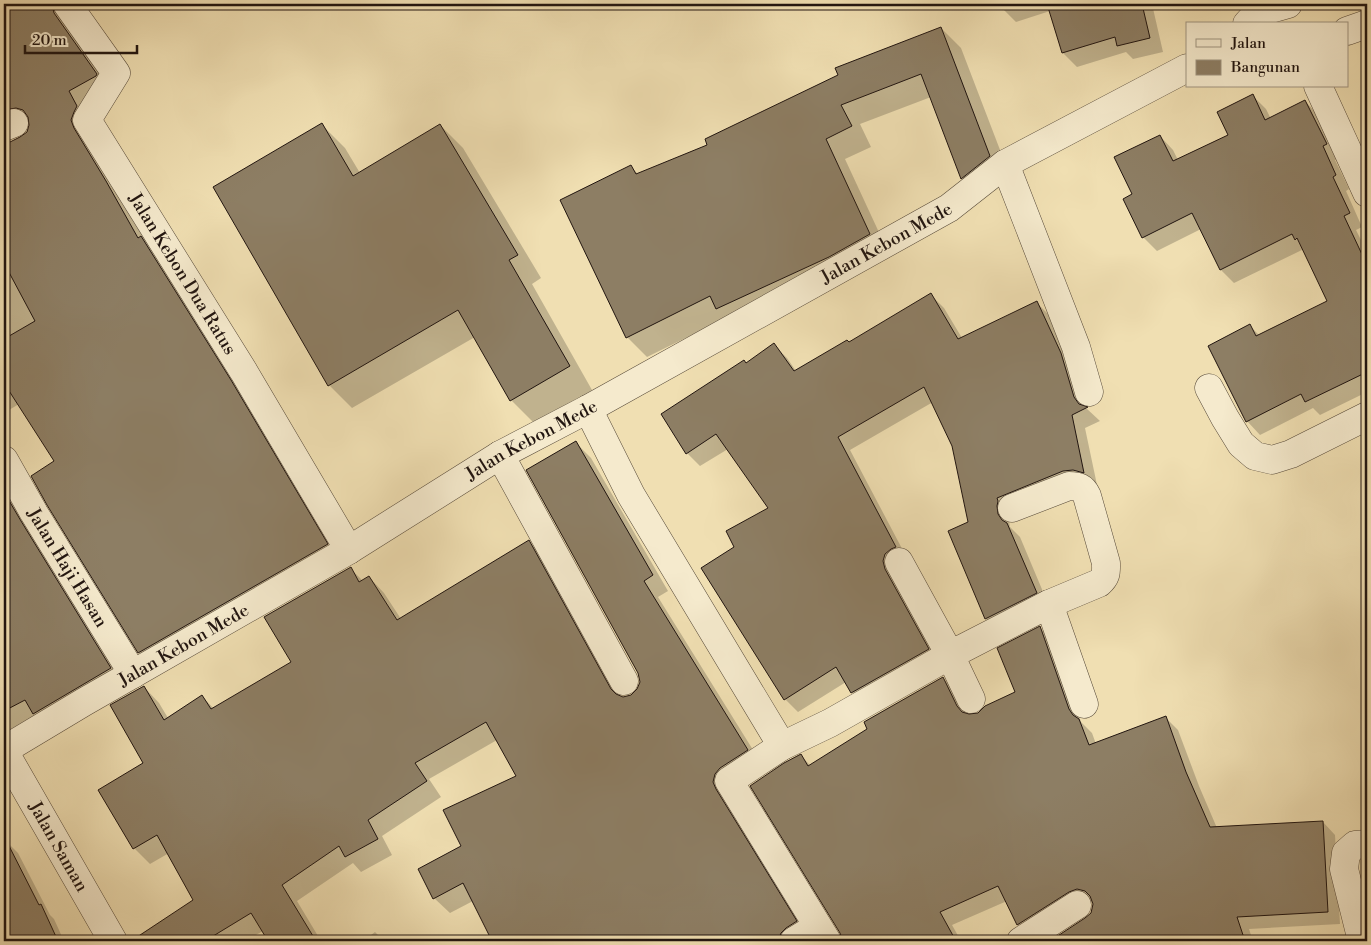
<svg xmlns="http://www.w3.org/2000/svg" width="1371" height="945" font-family="'Libre Bodoni',serif">
<style>
.shadow{fill:#0003;fill-rule:evenodd}
.building{fill:#8d7e64;stroke:#211510}
.lines{fill:none;stroke-linecap:round;stroke-linejoin:round}
.minor-casing{stroke:#554838;stroke-width:29}
.minor{stroke:#f5eacd;stroke-width:28}
.labels{text-anchor:middle;dominant-baseline:central;stroke-width:4;stroke-linejoin:round;paint-order:stroke}
.street-label{font-size:18px;fill:#211510;stroke:#f5eacd}
</style>
<rect width="100%" height="100%" fill="#f0dfb2"/>
<filter id="stains"><feTurbulence type="fractalNoise" baseFrequency=".004" numOctaves="4"/><feColorMatrix values="0 0 0 0 .2 0 0 0 0 .09 0 0 0 0 .02 0 0 0 .5 -.17"/></filter>
<radialGradient id="worn" r=".72"><stop offset=".6" stop-color="#630" stop-opacity="0"/><stop offset="1" stop-color="#630" stop-opacity=".3"/></radialGradient>
<g class="shadow">
<path d="M6,4H66L114,92L85,108L158,255L344,562L156,669L139,652L56,461L19,404L4,413V10L8,7ZM26,125H31L27,134L10,143H5L9,134Z"/>
<polygon points="1000,4 1152,4 1163,52 1133,59 1126,52 1077,67 1063,53 1050,11 1016,22 1002,8"/>
<polygon points="941,28 961,48 1010,176 982,198 962,178 931,97 860,124 871,147 845,159 889,254 726,318 647,357 627,337 631,167 639,175 709,145"/>
<polygon points="1253,96 1266,109 1271,119 1305,101 1318,115 1340,158 1335,160 1349,189 1346,191 1362,227 1356,230 1367,252 1367,392 1320,415 1313,408 1260,435 1247,421 1250,326 1260,336 1329,302 1304,249 1234,283 1221,270 1201,229 1157,251 1143,237 1134,195 1160,136 1173,150 1178,160 1229,135"/>
<polygon points="322,125 345,148 360,173 440,125 463,148 541,278 532,284 592,390 534,423 511,400 475,337 352,408 329,385"/>
<polygon points="931,295 944,308 962,338 1037,303 1050,316 1074,367 1086,408 1100,421 1085,428 1097,485 1009,520 1010,527 1020,537 1049,606 999,632 986,619 950,531 970,523 953,446 933,402 850,450 908,560 941,662 865,705 852,692 846,682 798,712 785,699 736,547 770,508 728,449 700,466 687,453 747,364 774,345 787,358 796,371 849,344"/>
<polygon points="575,442 591,458 668,591 658,597 763,766 736,784 811,937 804,941 493,941 473,901 450,913 434,898 462,847 517,776 497,740 429,779 441,797 382,836 392,855 361,872 353,863 297,901 321,941 269,941 263,931 245,941 141,941 138,938 194,900 169,853 150,864 134,848 145,764 144,687 159,703 168,718 202,696 214,709 293,663 351,569 363,581 369,577 384,593 401,619 528,541 544,557 621,697 623,698 633,696 638,690 641,682"/>
<polygon points="4,486 127,686 4,746"/>
<polygon points="1040,628 1053,640 1081,722 1092,733 1096,744 1165,717 1178,730 1199,786 1217,828 1323,822 1335,835 1340,924 1249,929 1253,941 1052,941 1086,919 1092,913 1093,903 1089,902 1030,937 1018,925 1007,901 952,925 961,941 844,941 801,756 811,766 869,729 943,678 956,691 967,715 979,714 1017,692"/>
<polygon points="4,839 18,853 50,915 54,919 64,941 4,941"/>
<polygon points="375,932 384,941 363,941"/>
</g>
<g class="building">
<polygon points="4,4 52,4 54,13 97,74 96,76 69,91 77,106 74,112 71,120 74,128 106,181 138,238 141,236 231,380 328,544 138,653 47,505 31,476 54,461 4,383 4,339 35,321 4,263 4,142 10,142 20,137 27,132 29,125 28,117 23,110 16,108 4,110"/>
<polygon points="1047,4 1142,4 1150,38 1117,46 1115,37 1062,53"/>
<polygon points="941,27 990,156 961,179 921,74 841,105 852,126 826,139 870,234 829,257 716,309 710,296 626,338 560,200 631,165 636,174 707,145 705,139 838,75 835,68"/>
<polygon points="1253,94 1265,120 1305,100 1327,144 1323,146 1336,175 1333,177 1350,213 1344,216 1367,265 1367,372 1305,402 1301,394 1246,422 1208,346 1250,324 1256,336 1327,301 1297,238 1295,240 1292,234 1220,270 1192,213 1142,238 1123,199 1132,194 1114,157 1160,135 1173,161 1228,135 1217,112"/>
<polygon points="322,123 353,176 440,124 518,255 509,260 570,366 510,401 458,310 328,386 213,187"/>
<polygon points="931,293 958,339 1037,301 1061,353 1074,397 1079,404 1088,407 1072,415 1084,473 1073,470 1063,471 997,498 998,501 997,506 998,514 1002,520 1007,523 1037,593 985,619 948,531 968,522 952,446 924,387 838,437 896,547 891,549 885,554 883,561 885,569 929,649 851,693 836,667 784,700 701,568 734,547 726,531 768,508 716,434 686,454 661,414 744,360 746,363 774,343 794,371 847,340 849,342"/>
<polygon points="576,441 653,575 644,581 748,750 720,768 715,774 713,782 716,789 797,921 786,928 781,933 778,941 492,941 463,883 433,899 418,869 461,846 443,810 516,776 486,722 415,763 427,781 368,820 378,839 345,857 339,846 282,885 316,941 268,941 251,913 205,941 131,941 193,900 157,835 133,849 98,790 143,763 110,705 144,686 164,720 202,695 211,709 291,662 264,617 351,567 359,582 369,576 397,620 529,540 611,689 616,694 623,697 631,695 637,689 640,682 638,673 526,470"/>
<polygon points="4,492 21,521 111,668 33,714 25,700 4,711"/>
<polygon points="1040,626 1069,709 1073,715 1079,719 1089,745 1166,716 1186,772 1210,827 1323,821 1328,912 1237,917 1245,941 1050,941 1085,918 1091,913 1093,904 1090,896 1085,891 1077,889 1069,892 1017,925 998,886 940,912 956,941 843,941 840,933 750,786 784,763 801,754 808,766 867,729 864,722 943,677 957,706 962,712 969,714 978,713 985,706 1015,692 997,648"/>
<polygon points="4,836 39,905 41,904 58,941 4,941"/>
</g>
<g class="lines">
<g class="minor-casing">
<g id="minor">
<path id="s1" d="M67,4L116,73L87,120L244,372L349,550"/>
<polyline points="1247,24 1257,13 1288,4"/>
<polyline points="1347,31 1367,24"/>
<polyline points="1318,86 1367,193"/>
<polyline points="4,127 14,123"/>
<polyline points="1005,164 1076,347 1089,392"/>
<polyline points="1209,388 1225,418 1241,444 1255,456 1272,460 1291,454 1367,416"/>
<polyline points="588,409 631,495 782,746"/>
<polyline points="500,455 624,681"/>
<path id="s2" d="M4,460L34,513L133,674"/>
<path d="M899,562L950,655L1049,604L1099,583C1107,576 1106,572 1106,563L1087,496C1083,487 1078,486 1069,486L1012,508"/>
<polyline points="1049,604 1084,704"/>
<path id="s3" d="M4,750L84,702L349,550L500,455L588,409L949,208L1005,164L1187,68"/>
<path id="s4" d="M4,751L113,941"/>
<polyline points="794,941 817,927"/>
<polyline points="827,941 729,781 782,746 830,723 950,655 971,699"/>
<polyline points="1021,941 1077,905"/>
<polyline points="1362,941 1344,869 1346,853 1355,845 1367,844"/>
</g>
</g>
<use href="#minor" class="minor"/>
</g>
<g class="labels">
<g class="street-label">
<text stroke="none"><textPath href="#s3" startOffset="1018">Jalan Kebon Mede</textPath></text>
<text stroke="none"><textPath href="#s1" startOffset="321">Jalan Kebon Dua Ratus</textPath></text>
<text stroke="none"><textPath href="#s3" startOffset="612">Jalan Kebon Mede</textPath></text>
<text stroke="none"><textPath href="#s2" startOffset="125">Jalan Haji Hasan</textPath></text>
<text stroke="none"><textPath href="#s3" startOffset="208">Jalan Kebon Mede</textPath></text>
<text stroke="none"><textPath href="#s4" startOffset="110">Jalan Saman</textPath></text>
</g>
</g>
<rect width="1371" height="945" fill="none" stroke="#f0dfb2" stroke-width="20"/>
<rect x="5" y="5" width="1361" height="935" fill="none" stroke="#211510" stroke-width="2.5"/>
<rect x="10" y="10" width="1351" height="925" fill="none" stroke="#211510"/>
<rect x="1186" y="22" width="162" height="65" fill="#f5eacd" stroke="#a09581"/>
<rect x="1196" y="39" width="25" height="8" fill="#f5eacd" stroke="#a09581"/>
<text x="1231" y="48" font-size="15" fill="#211510">Jalan</text>
<rect x="1196" y="60" width="25" height="15" fill="#8d7e64" stroke="#a09581"/>
<text x="1231" y="72" font-size="15" fill="#211510">Bangunan</text>
<path d="M25 45v8h112v-8" fill="none" stroke="#211510" stroke-width="2.5"/>
<text x="32" y="45" font-size="15" fill="#211510" stroke="#f5eacd" stroke-width="4" paint-order="stroke">20 m</text>
<rect width="100%" height="100%" filter="url(#stains)"/>
<rect width="100%" height="100%" fill="url(#worn)"/>
</svg>
